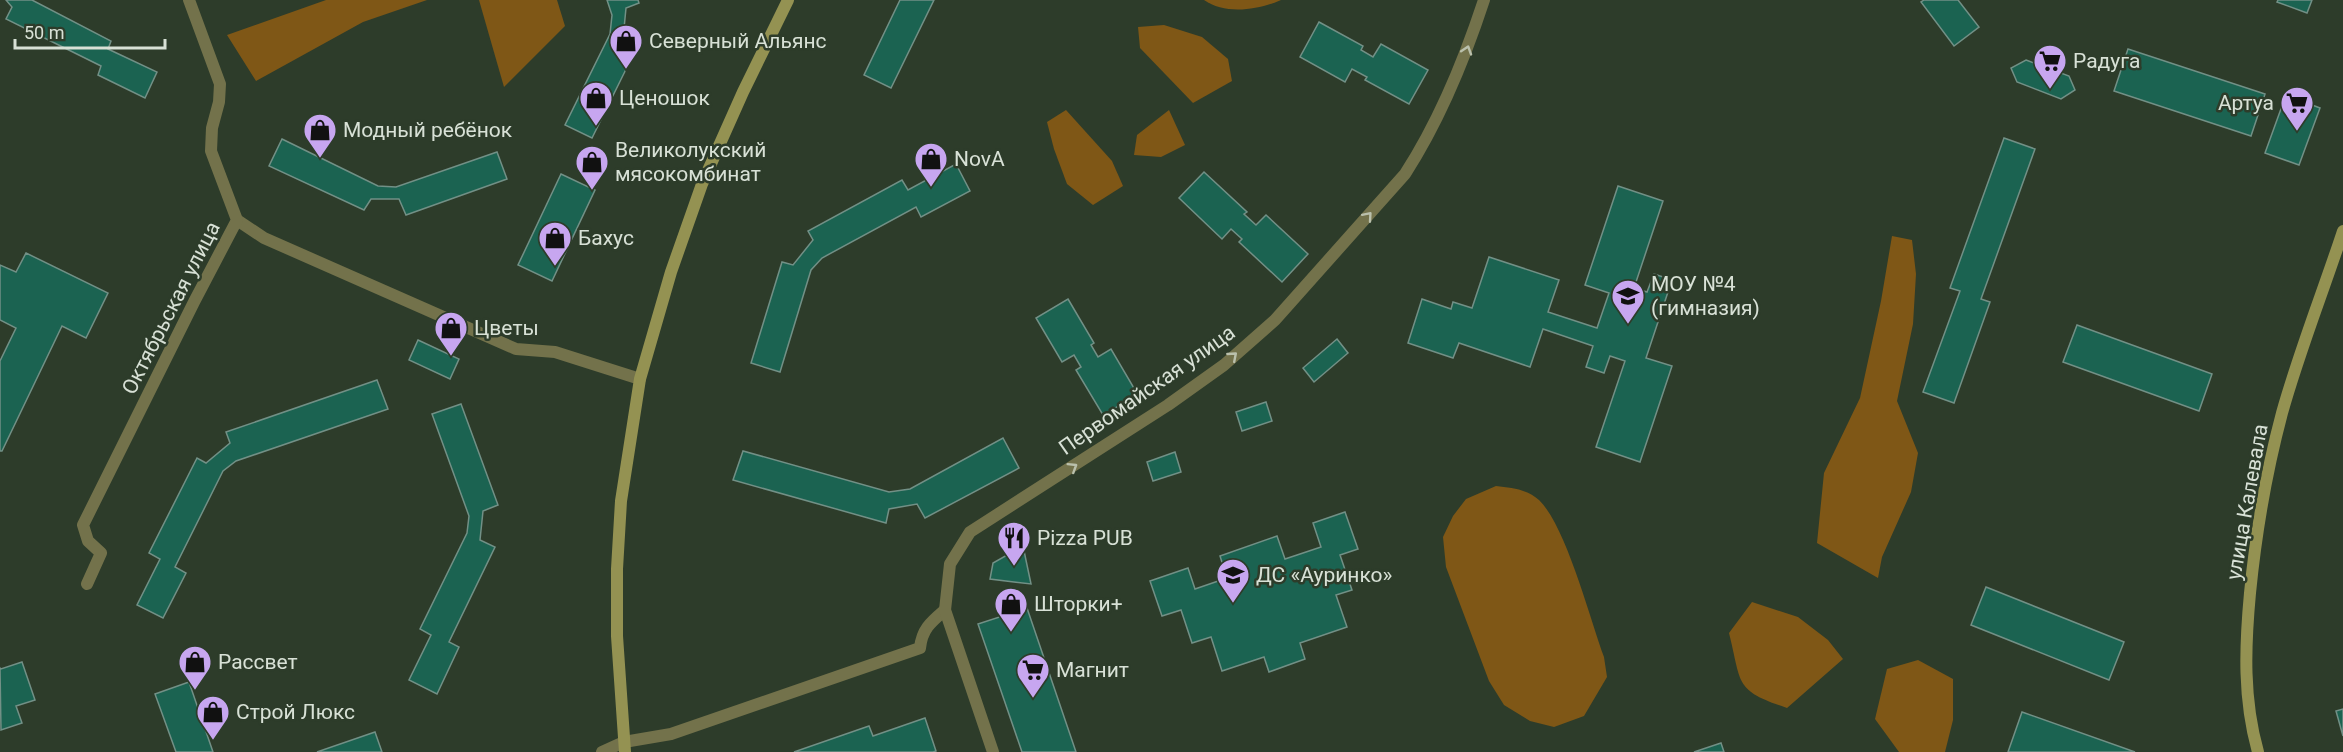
<svg xmlns="http://www.w3.org/2000/svg" width="2343" height="752" font-family="Roboto,sans-serif">
<style>
.green{fill:#7f5716}
.building{fill:#1b6351;stroke:#729086;stroke-width:1.5}
.lines{fill:none;stroke-linecap:round;stroke-linejoin:round}
.street{stroke:#73724b;stroke-width:12}
.secondary{stroke:#949252;stroke-width:12}
.oneway{stroke:#bac0ac}
.labels{text-anchor:middle;dominant-baseline:central;stroke-width:5;stroke-linejoin:round;paint-order:stroke}
.poi-label{font-size:21px;fill:#d8e1d6;stroke:#2d3c2a;text-anchor:start}
.street-label{font-size:21px;fill:#d8e1d6;stroke:#2d3c2a}
</style>
<rect width="100%" height="100%" fill="#2d3c2a"/>
<g class="green">
<polygon points="326,0 427,0 363,22 256,81 227,35"/>
<polygon points="479,0 557,0 565,26 504,87"/>
<path d="M1204,0H1281C1258,10 1225,15 1204,0Z"/>
<polygon points="1164,25 1202,37 1228,59 1232,81 1193,103 1140,48 1138,27"/>
<polygon points="1066,110 1112,161 1123,186 1093,205 1067,184 1054,149 1047,122"/>
<polygon points="1169,110 1185,145 1161,157 1134,155 1137,135"/>
<polygon points="1892,236 1912,240 1916,274 1913,324 1897,401 1918,453 1911,492 1882,557 1878,578 1817,543 1824,473 1860,398 1881,301"/>
<path d="M1496,486C1512,488 1527,489 1539,500C1566,526 1590,619 1604,657L1607,677L1584,716L1554,727L1530,721L1504,705L1489,681L1446,567L1443,537L1453,516L1466,499Z"/>
<path d="M1752,602L1798,617L1828,640L1843,659L1787,708C1734,690 1742,685 1729,633Z"/>
<polygon points="1918,660 1953,679 1953,720 1945,752 1899,752 1875,719 1887,669"/>
</g>
<g class="building">
<polygon points="6,0 32,0 111,41 108,49 157,72 145,98 98,75 101,66 6,19 12,7"/>
<polygon points="607,0 638,0 639,3 626,8 623,39 638,45 592,138 565,125 610,34 612,15"/>
<polygon points="900,0 934,0 891,88 864,75"/>
<polygon points="1924,0 1958,0 1979,27 1954,46 1921,2"/>
<polygon points="2278,0 2312,0 2307,13 2277,2"/>
<polygon points="1319,22 1363,46 1361,50 1373,57 1381,44 1428,70 1409,104 1365,80 1367,77 1352,69 1345,82 1300,57"/>
<polygon points="2128,49 2265,94 2251,136 2114,91"/>
<polygon points="2026,60 2069,76 2075,90 2061,99 2017,82 2011,68"/>
<polygon points="2286,95 2320,108 2299,165 2265,153"/>
<polygon points="2004,138 2035,149 1981,299 1990,302 1954,403 1923,392 1960,291 1950,288"/>
<polygon points="282,139 378,186 396,187 497,152 507,179 406,215 399,199 371,199 364,210 269,166"/>
<polygon points="956,164 970,191 921,217 916,207 822,258 811,270 780,372 751,363 782,262 793,265 813,240 808,231 902,180 908,190"/>
<polygon points="1204,172 1247,212 1244,214 1256,225 1266,215 1308,254 1282,282 1239,242 1242,239 1231,229 1222,239 1179,198"/>
<polygon points="561,174 595,190 552,281 518,265"/>
<polygon points="1618,186 1663,201 1634,288 1647,292 1654,274 1672,280 1646,358 1672,366 1640,462 1596,447 1625,361 1610,356 1604,373 1586,367 1593,346 1543,329 1530,367 1459,343 1453,358 1408,343 1422,299 1451,309 1453,302 1472,308 1489,257 1559,280 1548,312 1597,328 1609,293 1585,285"/>
<polygon points="26,253 108,293 86,338 62,326 2,451 0,451 0,361 16,328 0,320 0,265 16,272"/>
<polygon points="1068,299 1094,343 1091,345 1098,357 1111,349 1138,395 1103,415 1076,370 1081,367 1074,355 1062,362 1036,318"/>
<polygon points="2077,325 2212,374 2199,411 2063,362"/>
<polygon points="1337,339 1348,353 1314,382 1303,368"/>
<polygon points="418,340 459,359 450,379 409,360"/>
<polygon points="377,380 388,409 236,461 223,471 175,567 186,573 163,618 137,605 160,559 149,553 197,458 206,463 230,443 226,432"/>
<polygon points="1266,402 1272,421 1242,431 1236,412"/>
<polygon points="461,404 498,505 483,511 480,540 495,547 449,642 459,647 437,694 409,680 431,635 420,629 467,533 469,516 432,414"/>
<polygon points="1003,438 1019,468 925,518 917,504 889,509 886,523 733,480 743,451 889,492 910,489"/>
<polygon points="1175,452 1181,472 1153,481 1147,462"/>
<polygon points="1345,512 1358,549 1340,555 1352,590 1336,595 1347,627 1300,643 1305,659 1269,672 1264,657 1222,671 1211,637 1192,643 1181,610 1162,616 1150,581 1188,568 1195,589 1227,578 1220,556 1277,536 1285,559 1321,547 1313,523"/>
<polygon points="1023,546 1031,584 990,579 993,563"/>
<polygon points="1986,587 2124,642 2109,680 1971,625"/>
<polygon points="1027,608 1076,752 1022,752 978,624"/>
<polygon points="22,662 35,700 16,706 22,723 1,730 0,668 1,669"/>
<polygon points="189,682 213,752 176,752 155,694"/>
<polygon points="2343,709 2343,736 2336,711"/>
<polygon points="2022,712 2135,752 2008,752"/>
<polygon points="925,718 936,751 933,752 794,752 869,726 873,736"/>
<polygon points="375,732 382,752 317,752"/>
<polygon points="1721,743 1724,752 1694,752"/>
</g>
<g class="lines">
<g class="street">
<polyline points="237,220 264,238 516,349 555,352 640,379"/>
<polyline points="87,584 101,553 88,541 83,525 194,302 237,220 211,151 212,128 219,102 220,84 189,0"/>
<path d="M602,752L624,742L671,734L920,648C922,629 931,622 945,610"/>
<path d="M993,752L945,610L950,564L970,532L1168,405L1224,365L1275,320L1405,174C1440,120 1464,61 1484,0"/>
</g>
<g class="secondary">
<polyline points="625,752 617,636 617,569 621,501 640,379 671,272 702,184 743,92 788,0"/>
<path d="M2258,752C2243,699 2245,647 2250,593C2256,532 2266,473 2282,413C2299,352 2323,292 2343,231"/>
</g>
</g>
<defs><path id="oneway-chevron" d="M-2-3.5L2.5 0L-2 3.5" fill="none" stroke-width="1.6" stroke-linecap="round" stroke-linejoin="round" transform="scale(1.5)"/></defs>
<g class="oneway">
<use href="#oneway-chevron" transform="translate(1467 50) rotate(-72)"/>
<use href="#oneway-chevron" transform="translate(1368 216) rotate(-49)"/>
<use href="#oneway-chevron" transform="translate(1233 356) rotate(-41)"/>
<use href="#oneway-chevron" transform="translate(1073 467) rotate(-32)"/>
</g>
<defs>
<g id="shop-pin" transform="scale(1.725)"><path d="M0 17L-7.5 6A9.5 9.5 0 1 1 7.5 6Z" fill="#c7a6f0" stroke="#2d3c2a"/><path d="M-5-2.5h2.3a2.7 3.5 0 0 1 5.4 0H5L5.5 6h-11ZM-1.5-2.5h3a1.5 2.3 0 0 0-3 0Z" fill="#111"/></g>
<g id="supermarket-pin" transform="scale(1.725)"><path d="M0 17L-7.5 6A9.5 9.5 0 1 1 7.5 6Z" fill="#c7a6f0" stroke="#2d3c2a"/><path d="M-6-5.5h2.5l.6 2H6L4.5 2H-2.5L-4.4-4H-6ZM-1.5 3.2a1.3 1.3 0 1 0 .1 0ZM3 3.2a1.3 1.3 0 1 0 .1 0Z" fill="#111"/></g>
<g id="school-pin" transform="scale(1.725)"><path d="M0 17L-7.5 6A9.5 9.5 0 1 1 7.5 6Z" fill="#c7a6f0" stroke="#2d3c2a"/><path d="M0-5L7-2L0 1L-7-2ZM-4 1L0 2.5L4 1V4Q0 6-4 4Z" fill="#111"/></g>
<g id="restaurant-pin" transform="scale(1.725)"><path d="M0 17L-7.5 6A9.5 9.5 0 1 1 7.5 6Z" fill="#c7a6f0" stroke="#2d3c2a"/><path d="M-5-6h1v4h1v-4h1v4h1v-4h1v5L-1.5 .5V6h-2V.5L-5-1ZM5-6V6H3V1.5H1.5Q1.5-4 5-6Z" fill="#111"/></g>
</defs>
<g fill-rule="evenodd">
<use href="#shop-pin" x="626" y="41"/>
<use href="#supermarket-pin" x="2050" y="61"/>
<use href="#shop-pin" x="596" y="98"/>
<use href="#supermarket-pin" x="2297" y="103"/>
<use href="#shop-pin" x="320" y="130"/>
<use href="#shop-pin" x="931" y="159"/>
<use href="#shop-pin" x="592" y="162"/>
<use href="#shop-pin" x="555" y="238"/>
<use href="#school-pin" x="1628" y="296"/>
<use href="#shop-pin" x="451" y="328"/>
<use href="#restaurant-pin" x="1014" y="538"/>
<use href="#school-pin" x="1233" y="575"/>
<use href="#shop-pin" x="1011" y="604"/>
<use href="#shop-pin" x="195" y="662"/>
<use href="#supermarket-pin" x="1033" y="670"/>
<use href="#shop-pin" x="213" y="712"/>
</g>
<g class="labels">
<g class="poi-label">
<text x="649" y="41">Северный Альянс</text>
<text x="2073" y="61">Радуга</text>
<text x="619" y="98">Ценошок</text>
<text x="2274" y="103" text-anchor="end">Артуа</text>
<text x="343" y="130">Модный ребёнок</text>
<text x="615" y="150">Великолукский<tspan x="615" dy="24">мясокомбинат</tspan></text>
<text x="954" y="159">NovA</text>
<text x="578" y="238">Бахус</text>
<text x="1651" y="284">МОУ №4<tspan x="1651" dy="24">(гимназия)</tspan></text>
<text x="474" y="328">Цветы</text>
<text x="1037" y="538">Pizza PUB</text>
<text x="1256" y="575">ДС «Ауринко»</text>
<text x="1034" y="604">Шторки+</text>
<text x="218" y="662">Рассвет</text>
<text x="1056" y="670">Магнит</text>
<text x="236" y="712">Строй Люкс</text>
</g>
<g class="street-label">
<text transform="translate(171 308) rotate(-63)">Октябрьская улица</text>
<text transform="translate(1147 390) rotate(-35)">Первомайская улица</text>
<text transform="translate(2247 502) rotate(-80)">улица Калевала</text>
</g>
</g>
<path d="M15 39v9h150v-9" fill="none" stroke="#d8e1d6" stroke-width="3"/>
<text x="24" y="39" font-size="18" fill="#d8e1d6" stroke="#2d3c2a" stroke-width="4.5" paint-order="stroke">50 m</text>
</svg>
